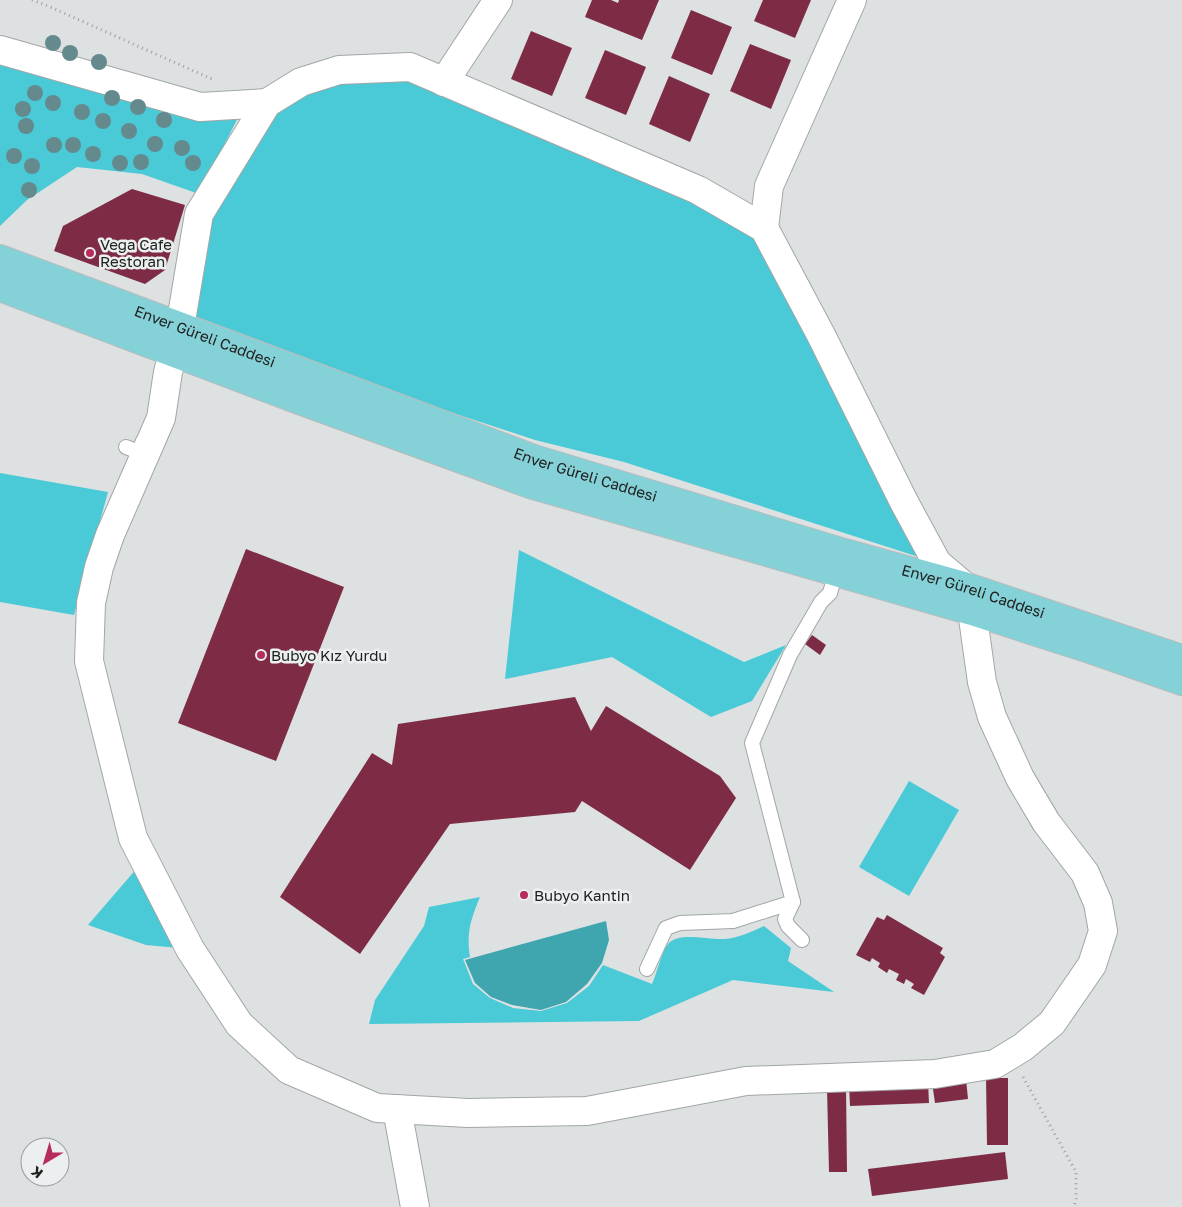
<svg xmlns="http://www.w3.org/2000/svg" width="1182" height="1207" font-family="'Golos Text',sans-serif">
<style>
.green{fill:#49cad6}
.water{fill:#3fa5ae}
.building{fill:#7e2c45}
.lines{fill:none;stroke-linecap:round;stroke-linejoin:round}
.service-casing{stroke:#a2a6a6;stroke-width:16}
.minor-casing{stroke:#a2a6a6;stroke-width:30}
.primary-casing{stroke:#bcbcbc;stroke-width:30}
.path{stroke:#9da0a0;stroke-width:3;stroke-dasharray:1 4;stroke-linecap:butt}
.service{stroke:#fff;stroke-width:14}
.minor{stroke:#fff;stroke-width:28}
.primary{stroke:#84d1d8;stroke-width:28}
.tree{fill:#658a8e}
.poi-dot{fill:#b82b5e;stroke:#ebefef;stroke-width:2}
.labels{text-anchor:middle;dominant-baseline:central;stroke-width:5;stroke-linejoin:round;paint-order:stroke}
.poi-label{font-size:15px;fill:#202121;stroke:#ebefef;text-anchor:start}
.street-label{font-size:15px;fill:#202121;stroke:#ebefef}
</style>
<rect width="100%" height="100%" fill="#dde1e2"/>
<g class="green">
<polygon points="0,55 244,106 199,194 142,174 77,167 27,200 0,226"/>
<polygon points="410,67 764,228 925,559 624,462 535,440 383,390 183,312 199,214 267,103 301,82"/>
<polygon points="0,473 108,492 74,615 0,602"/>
<polygon points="519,550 744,662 786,645 752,701 711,717 612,657 505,679"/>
<polygon points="909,781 959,810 909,896 859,867"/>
<polygon points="144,860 190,949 146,945 88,925"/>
<path d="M480,897C471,919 466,932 470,957L463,959L473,984L490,998L513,1008L541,1011L567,1003L589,986L603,965L652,984C657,973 661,953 668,944C678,931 709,940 724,939C738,938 751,932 764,926L791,948L788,961L834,992L733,980L639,1021L369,1024L375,1000L424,926L429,907Z"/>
</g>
<polygon class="water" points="606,921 609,940 602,963 587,984 566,1002 541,1010 512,1005 491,997 475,983 465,960"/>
<g class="building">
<polygon points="592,0 611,0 618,3 619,0 659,0 642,40 585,17"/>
<polygon points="763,0 811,0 795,38 754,21"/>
<polygon points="691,10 732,27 712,75 671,58"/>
<polygon points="531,31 572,48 552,96 511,79"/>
<polygon points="750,44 791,60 771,109 730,91"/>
<polygon points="605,50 646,67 626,115 585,98"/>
<polygon points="669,76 710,94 690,142 649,124"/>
<polygon points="132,189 185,205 165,270 145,284 54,251 63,226"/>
<polygon points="246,549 344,587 276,761 178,723"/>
<polygon points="812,635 826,645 820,655 805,644"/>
<polygon points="575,697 591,731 606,706 720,776 736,798 690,870 582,801 575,812 450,824 360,954 280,897 372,753 392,765 398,724"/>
<polygon points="887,915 943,948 940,953 945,957 924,995 911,988 914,984 906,979 904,984 896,980 899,974 889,969 887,973 878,967 880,963 872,958 870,962 856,955 877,917 884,920"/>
<polygon points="986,1078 1008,1078 1008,1145 987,1145"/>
<polygon points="966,1079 968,1099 935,1103 932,1082"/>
<polygon points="928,1082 929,1103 850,1106 849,1085"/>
<polygon points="846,1087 847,1172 829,1172 827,1088"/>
<polygon points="1005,1152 1008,1179 872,1196 868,1169"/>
</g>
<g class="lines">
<g class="service-casing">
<g id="service">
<polyline points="126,447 139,452 143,441"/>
<polyline points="793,902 785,919 788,926 802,940"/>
<polyline points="647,969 666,928 680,923 733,921 793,902 752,743 790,655 821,602 830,593 837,568"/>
</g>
</g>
<g class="minor-casing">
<g id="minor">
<polyline points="0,50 200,107 267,103"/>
<polygon points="410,67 698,190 764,228 821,335 904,502 937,563 964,586 972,611 982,682 992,717 1020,778 1046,822 1085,873 1098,903 1103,931 1092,965 1052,1023 1023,1047 995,1064 935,1074 746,1081 587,1111 468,1113 377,1108 289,1070 239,1024 190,949 133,838 89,661 91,603 99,567 110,535 161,418 168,372 180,327 199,214 267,103 301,82 339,70"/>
<polyline points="444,82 498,0"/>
<polyline points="764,228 769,186 852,0"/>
<polyline points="397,1109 415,1207"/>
</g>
</g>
<g class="primary-casing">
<g id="primary">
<path id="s1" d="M0,259L534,459L841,552L964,586L1182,659"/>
<polyline points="0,287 299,400 530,484 972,611 1093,650 1182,681"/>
</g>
</g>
<g class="path">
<polyline points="32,0 48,6 214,80"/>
<polyline points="1023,1077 1076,1172 1076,1199 1074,1207"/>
</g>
<use href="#service" class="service"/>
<use href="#minor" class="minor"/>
<use href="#primary" class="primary"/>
</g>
<g class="tree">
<circle cx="53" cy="43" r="8"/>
<circle cx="70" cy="53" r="8"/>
<circle cx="99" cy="62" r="8"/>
<circle cx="35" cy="93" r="8"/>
<circle cx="112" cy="98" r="8"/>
<circle cx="53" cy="103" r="8"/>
<circle cx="138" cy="107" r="8"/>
<circle cx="23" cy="109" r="8"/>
<circle cx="82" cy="112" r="8"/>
<circle cx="164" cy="120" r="8"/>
<circle cx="103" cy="121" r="8"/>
<circle cx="26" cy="126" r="8"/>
<circle cx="129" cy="131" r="8"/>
<circle cx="155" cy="144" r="8"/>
<circle cx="54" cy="145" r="8"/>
<circle cx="73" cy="145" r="8"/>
<circle cx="182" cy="148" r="8"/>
<circle cx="93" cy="154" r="8"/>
<circle cx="14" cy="156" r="8"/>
<circle cx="141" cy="162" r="8"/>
<circle cx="120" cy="163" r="8"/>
<circle cx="193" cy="163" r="8"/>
<circle cx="32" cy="166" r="8"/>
<circle cx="29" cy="190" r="8"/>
</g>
<g class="poi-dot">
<circle cx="90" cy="253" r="5"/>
<circle cx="261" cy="655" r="5"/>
<circle cx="524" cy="895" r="5"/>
</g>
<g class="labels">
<g class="poi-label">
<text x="100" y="244">Vega Cafe<tspan x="100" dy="17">Restoran</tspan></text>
<text x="271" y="655">Bubyo Kız Yurdu</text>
<text x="534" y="895">Bubyo Kantin</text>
</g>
<g class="street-label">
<text stroke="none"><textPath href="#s1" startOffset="219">Enver Güreli Caddesi</textPath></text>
<text stroke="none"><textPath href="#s1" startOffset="624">Enver Güreli Caddesi</textPath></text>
<text stroke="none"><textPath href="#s1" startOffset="1029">Enver Güreli Caddesi</textPath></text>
</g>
</g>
<g transform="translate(45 1162) rotate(218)"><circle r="24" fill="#ebefef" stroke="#9a9d9d"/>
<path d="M0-4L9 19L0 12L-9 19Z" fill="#b82b5e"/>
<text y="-8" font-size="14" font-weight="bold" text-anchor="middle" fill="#202121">K</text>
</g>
</svg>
